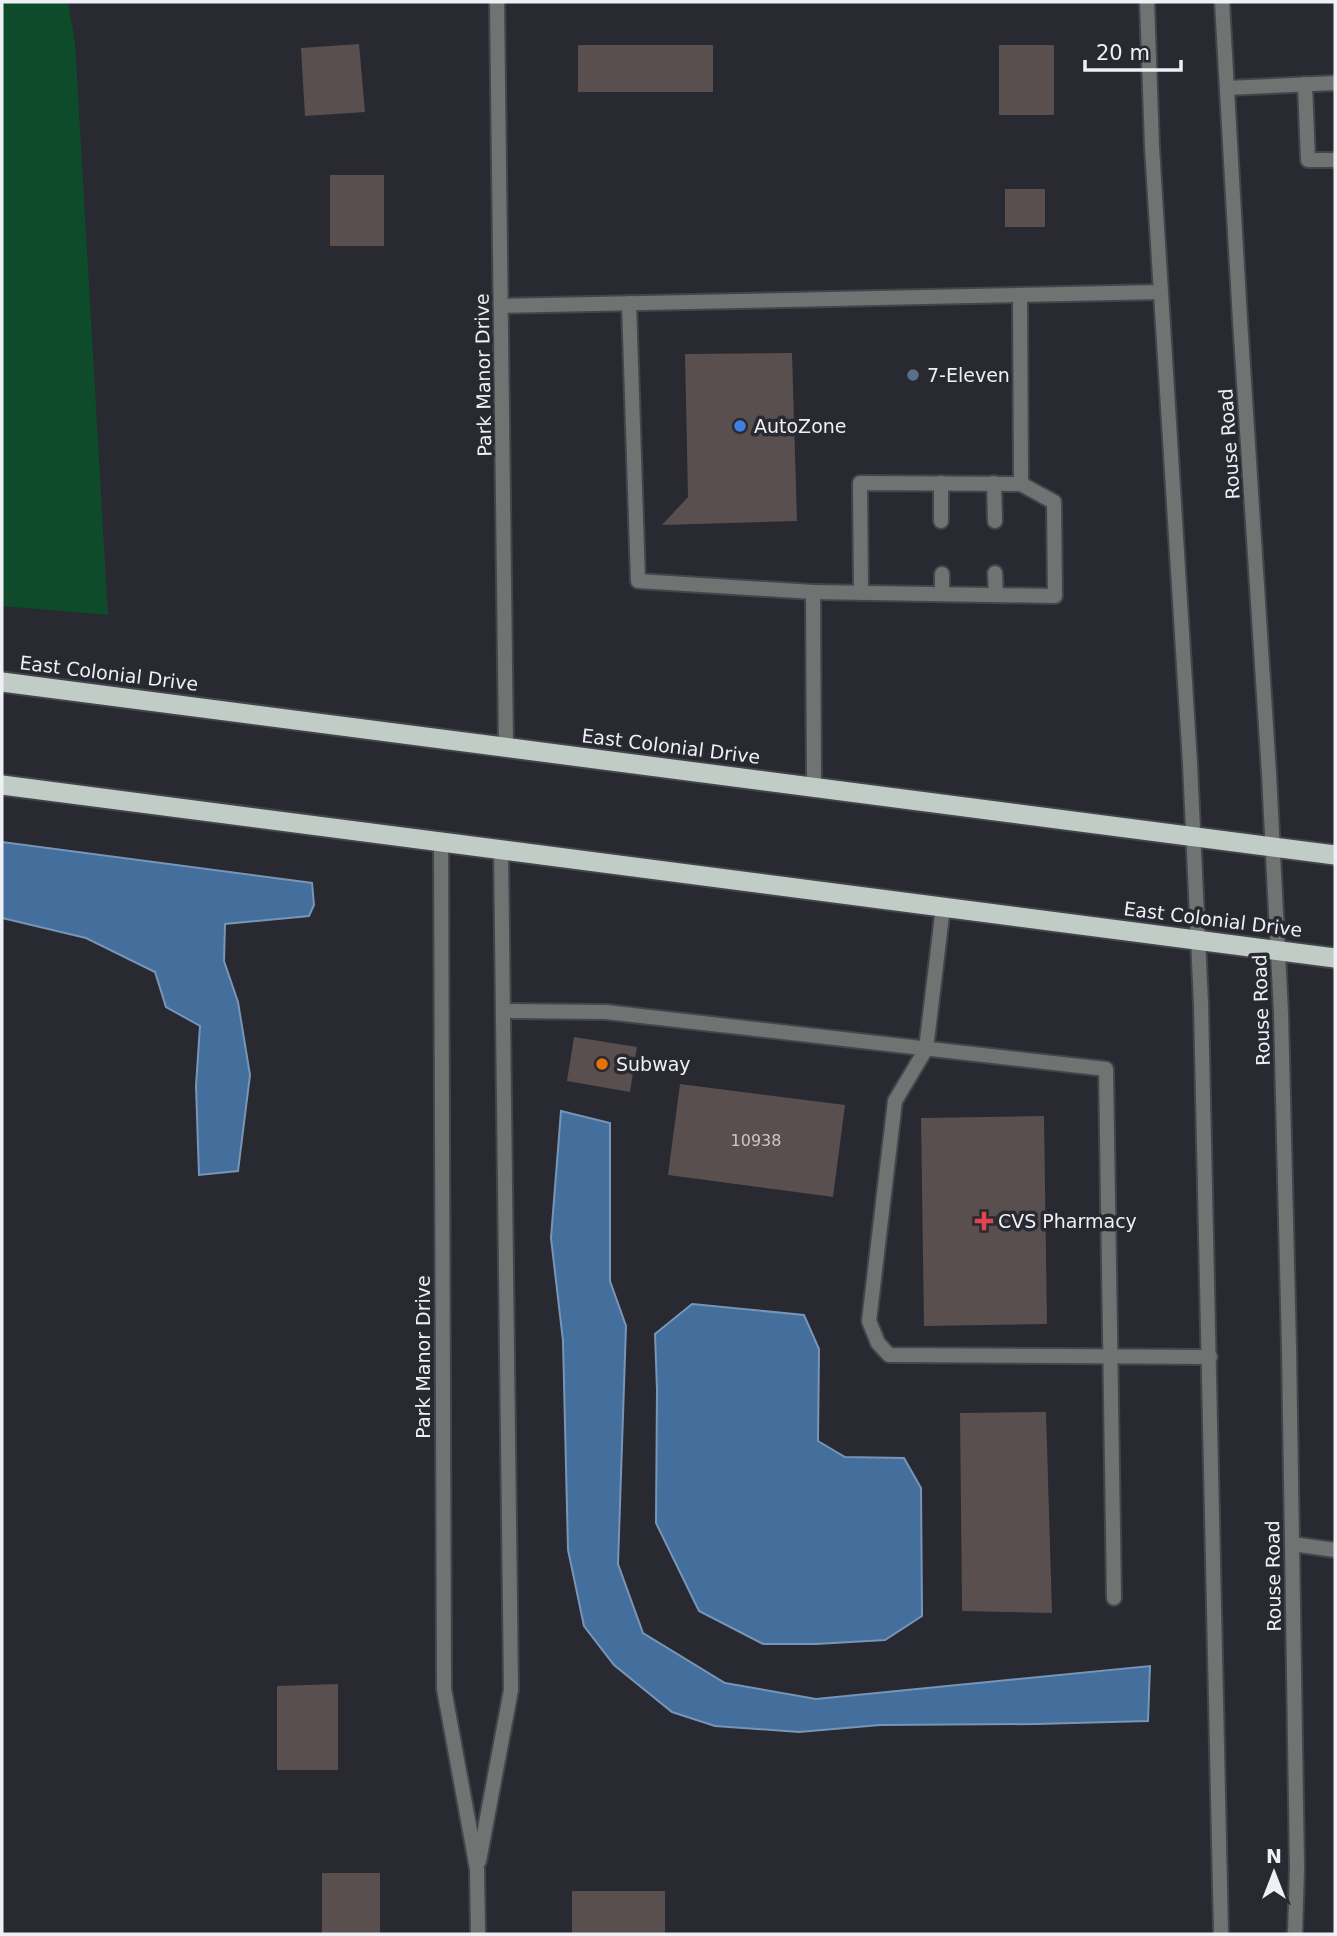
<svg xmlns="http://www.w3.org/2000/svg" width="1337" height="1936" font-family="'DejaVu Sans',sans-serif">
<style>
.green{fill:#0d4b2a}
.water{fill:#446e9c;stroke:#7795b7;stroke-width:2}
.building{fill:#594f4e}
.lines{fill:none;stroke-linecap:round;stroke-linejoin:round}
.service-casing{stroke:#44454c;stroke-width:18}
.minor-casing{stroke:#44454c;stroke-width:18}
.tertiary-casing{stroke:#44454c;stroke-width:18}
.trunk-casing{stroke:#44454c;stroke-width:23}
.service{stroke:#6f7371;stroke-width:14}
.minor{stroke:#6f7371;stroke-width:14}
.tertiary{stroke:#6f7371;stroke-width:14}
.trunk{stroke:#c2ccc6;stroke-width:19}
.service-dot{fill:#5c6f8a;stroke:#282931;stroke-width:2.5}
.shop-dot{fill:#3f7fe0;stroke:#282931;stroke-width:2.5}
.food-dot{fill:#e8710a;stroke:#282931;stroke-width:2.5}
.health-dot{fill:#e0444e;stroke:#282931;stroke-width:2.5}
.labels{text-anchor:middle;dominant-baseline:central;stroke-width:7;stroke-linejoin:round;paint-order:stroke}
.number-label{font-size:16px;fill:#cac8cb}
.street-label{font-size:19px;fill:#eff0f5;stroke:#282931}
.poi-label{font-size:19px;fill:#eff0f5;stroke:#282931;text-anchor:start}
</style>
<rect width="100%" height="100%" fill="#282931"/>
<polygon class="green" points="2,2 68,2 75,42 108,615 2,606"/>
<g class="water">
<polygon points="2,842 312,883 314,905 309,916 225,924 224,961 238,1002 250,1075 238,1171 199,1175 196,1086 200,1026 166,1007 155,972 86,938 2,918"/>
<polygon points="561,1111 610,1123 610,1281 626,1326 618,1564 643,1633 725,1683 816,1699 1150,1666 1148,1721 1036,1724 880,1725 799,1732 715,1726 672,1712 614,1665 584,1626 568,1550 563,1341 551,1238"/>
<polygon points="692,1304 804,1315 819,1349 818,1441 845,1457 904,1458 921,1488 922,1616 885,1640 816,1644 763,1644 699,1611 656,1523 657,1390 655,1334"/>
</g>
<g class="building">
<polygon points="359,44 365,112 305,116 301,48"/>
<rect x="578" y="45" width="135" height="47"/>
<rect x="999" y="45" width="55" height="70"/>
<rect x="330" y="175" width="54" height="71"/>
<rect x="1005" y="189" width="40" height="38"/>
<polygon points="792,353 797,521 662,525 688,497 685,354"/>
<polygon points="574,1037 637,1047 630,1092 567,1081"/>
<polygon points="680,1084 845,1105 833,1197 668,1175"/>
<polygon points="1044,1116 1047,1324 924,1326 921,1118"/>
<polygon points="1046,1412 1052,1613 962,1611 960,1413"/>
<polygon points="338,1684 338,1770 277,1770 277,1686"/>
<rect x="322" y="1873" width="58" height="61"/>
<rect x="572" y="1891" width="93" height="43"/>
</g>
<g class="lines">
<g class="service-casing">
<g id="service">
<polyline points="1305,84 1308,160 1335,160"/>
<polyline points="1227,88 1335,83"/>
<polyline points="629,303 638,581 813,592 814,787"/>
<polyline points="502,306 1161,292"/>
<polyline points="941,483 941,521"/>
<polyline points="994,483 995,521"/>
<polyline points="995,573 996,595"/>
<polyline points="942,574 942,594"/>
<polyline points="813,592 1055,596 1054,502 1021,484 1020,295"/>
<polyline points="861,593 860,483 1021,484"/>
<polyline points="943,907 926,1049 895,1101 869,1321 878,1343 889,1355 1210,1357"/>
<polyline points="503,1011 606,1012 1106,1069 1114,1598"/>
<polyline points="1292,1544 1335,1550"/>
</g>
</g>
<g class="minor-casing">
<g id="minor">
<polyline points="497,2 506,747"/>
<polyline points="441,842 444,1689 477,1869 478,1934"/>
<polyline points="479,1861 511,1690 501,850"/>
</g>
</g>
<g class="tertiary-casing">
<g id="tertiary">
<polyline points="1147,2 1152,147 1190,764 1201,1004 1221,1934"/>
<polyline points="1222,2 1240,320 1269,774 1281,1013 1289,1348 1297,1869 1295,1934"/>
</g>
</g>
<g class="trunk-casing">
<g id="trunk">
<polyline points="2,682 1335,855"/>
<polyline points="2,785 1335,958"/>
</g>
</g>
<use href="#service" class="service"/>
<use href="#minor" class="minor"/>
<use href="#tertiary" class="tertiary"/>
<use href="#trunk" class="trunk"/>
</g>
<circle class="service-dot" cx="913" cy="375" r="7"/>
<circle class="shop-dot" cx="740" cy="426" r="7"/>
<circle class="food-dot" cx="602" cy="1064" r="7"/>
<path class="health-dot" d="M980.5 1210.5h7v7h7v7h-7v7h-7v-7h-7v-7h7z"/>
<g class="labels">
<g class="number-label">
<text x="756" y="1140">10938</text>
</g>
<g class="street-label">
<text transform="translate(483 375) rotate(-91)">Park Manor Drive</text>
<text transform="translate(1229 444) rotate(-94)">Rouse Road</text>
<text transform="translate(109 673) rotate(7)">East Colonial Drive</text>
<text transform="translate(671 746) rotate(7)">East Colonial Drive</text>
<text transform="translate(1213 919) rotate(7)">East Colonial Drive</text>
<text transform="translate(1261 1010) rotate(-92)">Rouse Road</text>
<text transform="translate(423 1357) rotate(-90)">Park Manor Drive</text>
<text transform="translate(1273 1576) rotate(-91)">Rouse Road</text>
</g>
<g class="poi-label">
<text x="927" y="375">7-Eleven</text>
<text x="754" y="426">AutoZone</text>
<text x="616" y="1064">Subway</text>
<text x="998" y="1221">CVS Pharmacy</text>
</g>
</g>
<rect width="1337" height="1936" fill="none" stroke="#eff0f5" stroke-width="7"/>
<g transform="translate(1274 1873)" stroke="#282931" stroke-width="5" paint-order="stroke">
<path d="M0-5L12 26L0 18L-12 26Z" fill="#eff0f5"/>
<text y="-10" font-size="19" font-weight="bold" text-anchor="middle" fill="#eff0f5">N</text>
</g>
<path d="M1085 60v10h96v-10" fill="none" stroke="#eff0f5" stroke-width="3.5"/>
<text x="1096" y="60" font-size="21" fill="#eff0f5" stroke="#282931" stroke-width="5" paint-order="stroke">20 m</text>
</svg>
